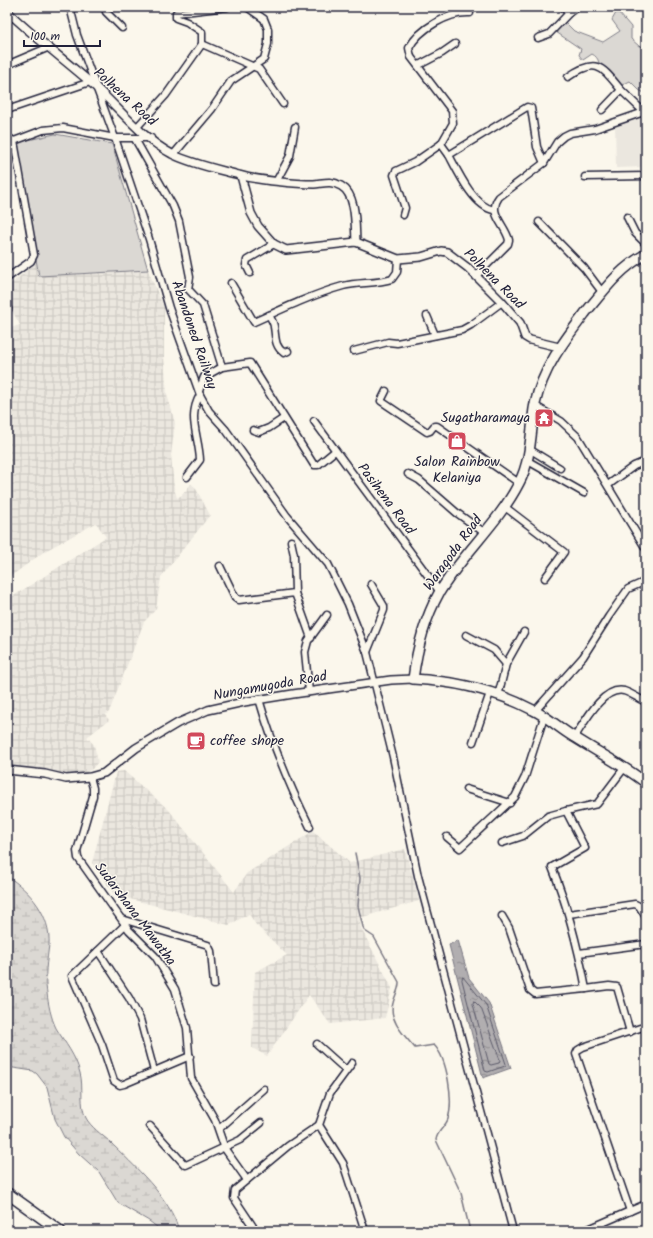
<svg xmlns="http://www.w3.org/2000/svg" width="653" height="1238" font-family="Kalam,sans-serif">
<style>
.built{fill:#ebe7df}
.industrial{fill:url(#industrial-grid)}
.green{fill:#dbd8d3;stroke:#7e7d87}
.wetland{fill:url(#wetland-marsh);stroke:#7e7d87}
.water{fill:url(#water-ripples);stroke:#787681}
.lines{fill:none;stroke-linecap:round;stroke-linejoin:round}
.shore{stroke:#5b5a6a;stroke-width:1}
.stream{stroke:#787681;stroke-width:1.5}
.minor-casing{stroke:#22223b;stroke-width:9}
.tertiary-casing{stroke:#22223b;stroke-width:10}
.primary-casing{stroke:#22223b;stroke-width:12}
.trunk-casing{stroke:#22223b;stroke-width:13}
.minor{stroke:#fbf7ec;stroke-width:6}
.tertiary{stroke:#fbf7ec;stroke-width:7}
.primary{stroke:#fbf7ec;stroke-width:9}
.trunk{stroke:#fbf7ec;stroke-width:10}
.labels{text-anchor:middle;dominant-baseline:central;stroke-width:3;stroke-linejoin:round;paint-order:stroke}
.street-label{font-size:14px;fill:#22223b;stroke:#fbf7ec}
.poi-label{font-size:14px;fill:#22223b;stroke:#fbf7ec;text-anchor:end}
</style>
<defs>
<pattern id="industrial-grid" width="8" height="8" patternUnits="userSpaceOnUse"><rect width="8" height="8" fill="#ebe7df"/><path d="M0 4h8M4 0v8" fill="none" stroke="#c9c6c0"/></pattern>
<pattern id="wetland-marsh" width="20" height="14" patternUnits="userSpaceOnUse"><rect width="20" height="14" fill="#dbd8d3"/><path d="M1 5h8M5 5V1M11 12h8M15 12V8" fill="none" stroke="#bcb9b6"/></pattern>
<pattern id="water-ripples" width="26" height="14" patternUnits="userSpaceOnUse"><rect width="26" height="14" fill="#b1aeb0"/><path d="M2 4q2-2 4 0t4 0M15 11q2-2 4 0t4 0" fill="none" stroke="#908d90"/></pattern>
</defs>
<rect width="100%" height="100%" fill="#fbf7ec"/>
<filter id="ink" filterUnits="userSpaceOnUse"><feTurbulence type="fractalNoise" baseFrequency=".025" numOctaves="2"/><feDisplacementMap in="SourceGraphic" scale="8" xChannelSelector="R" yChannelSelector="G"/><feConvolveMatrix kernelMatrix="1 2 1 2 8 2 1 2 1" color-interpolation-filters="sRGB"/></filter>
<g filter="url(#ink)">
<polygon class="built" points="646,114 646,167 616,168 615,123"/>
<g class="industrial">
<polygon points="36,263 39,275 148,270 164,308 164,357 167,394 175,423 171,455 174,488 177,498 182,495 191,484 195,487 210,515 161,577 156,609 144,622 109,712 105,715 109,720 87,737 94,745 98,762 92,769 84,774 66,779 7,770 7,600 106,537 96,523 45,551 7,579 7,329 20,325 7,302 7,287"/>
<polygon points="124,771 169,810 234,892 247,873 313,831 350,863 405,849 419,901 359,918 361,928 392,988 385,1018 330,1024 309,995 267,1056 252,1048 255,972 287,955 256,925 249,914 229,925 115,895 92,863 116,772"/>
</g>
<g class="green">
<path d="M616,13H619L631,27V39L639,46L646,47V94L639,90L630,81L618,87C613,81 607,76 602,70C598,64 600,58 592,54L583,60L579,55L581,49L553,30L563,20L574,31L603,42L620,31L612,20Z"/>
<polygon points="55,134 112,144 148,270 39,276 15,143"/>
</g>
<path class="wetland" d="M7,876C30,891 51,915 49,945C47,961 44,976 47,993C48,1003 51,1018 56,1028C65,1043 76,1056 80,1073C84,1087 79,1104 86,1118C90,1126 102,1135 109,1141C133,1165 171,1198 179,1231H162L149,1221L118,1203L99,1172L79,1154L64,1137L55,1119L47,1087L37,1074L33,1071L7,1067Z"/>
<polygon class="water" points="458,940 469,978 489,1003 511,1068 483,1078 449,945"/>
<g class="lines">
<g class="shore">
<polygon points="463,977 486,1005 506,1064 505,1066 488,1072 485,1071 462,980"/>
<polygon points="474,1001 481,1008 500,1060 499,1063 491,1065 489,1064 473,1004"/>
</g>
<path class="stream" d="M355,853L360,878L358,906L363,927L365,931L374,937L399,982C399,990 395,995 393,1003C388,1020 405,1036 415,1048L434,1045C447,1058 454,1100 448,1119C446,1126 437,1131 436,1140L461,1193L470,1231"/>
<g class="minor-casing">
<g id="minor">
<polyline points="70,7 77,35 115,138 149,239 169,308 200,395 209,411 226,430 287,516 328,564 348,604 367,652 393,757 418,876 513,1231"/>
<polyline points="105,7 106,12 122,28"/>
<polyline points="562,7 569,13 577,7"/>
<polyline points="7,19 14,17"/>
<polyline points="538,38 549,34 569,13"/>
<polyline points="202,44 259,69 283,104"/>
<polyline points="7,65 47,48"/>
<polyline points="419,65 442,53 455,44"/>
<path d="M568,77C597,57 602,67 621,90"/>
<polyline points="7,110 90,82"/>
<polyline points="602,110 621,90 646,114"/>
<polyline points="137,127 166,95 202,44 202,32 187,22 176,18 176,13 227,7"/>
<polyline points="7,137 14,141 43,130 63,128 115,138 151,138"/>
<polyline points="135,139 173,206 179,221 190,277 188,289 203,305 222,367"/>
<polyline points="174,154 212,109 231,81 264,59 268,44 268,29 264,19 247,7"/>
<path d="M449,155L441,144L453,123L452,111L411,57L409,48C419,29 448,12 470,13"/>
<polyline points="585,177 646,176"/>
<polyline points="277,180 290,156 295,127"/>
<path d="M494,210C474,207 458,172 449,155L527,107L531,108L537,147L544,163"/>
<polyline points="403,215 405,208 394,175 396,171 415,162 441,144"/>
<polyline points="627,217 635,233 646,244"/>
<polyline points="539,222 584,268 602,292"/>
<polyline points="250,273 246,265 247,260 274,244"/>
<path d="M476,276L508,244L509,240C505,224 487,213 499,197L544,163L557,142L564,136L570,133L595,129L644,112"/>
<polyline points="7,278 31,261 34,255 14,141"/>
<path d="M231,283L254,322C282,309 314,294 343,286C359,282 376,284 392,279L397,272L398,259"/>
<polyline points="7,307 8,309"/>
<path d="M269,315C271,319 274,323 274,327C276,337 274,346 284,353L288,351"/>
<polyline points="427,316 435,335"/>
<polyline points="354,351 388,342 397,343 462,330 471,325 502,302"/>
<polyline points="199,391 204,377 222,367 250,363 314,465 318,465 335,451"/>
<polyline points="386,391 381,401 427,432 430,431 434,426 437,426 519,483"/>
<polyline points="534,405 561,421 578,437 646,549"/>
<polyline points="314,421 440,592"/>
<polyline points="253,430 259,432 269,428 284,418"/>
<polyline points="529,449 560,468"/>
<polyline points="528,461 584,493"/>
<polyline points="408,474 419,480 457,513 485,533"/>
<path d="M187,477L200,460C199,436 187,417 200,395"/>
<polyline points="608,485 634,466 646,461"/>
<polyline points="505,507 564,552 545,578"/>
<polyline points="291,541 294,555 295,593"/>
<polyline points="220,566 235,597 239,600 295,593 311,638"/>
<polyline points="466,635 494,650 506,664"/>
<polyline points="367,652 384,610 384,606 371,584"/>
<polyline points="309,692 305,652 308,641 327,615"/>
<polyline points="498,696 506,664 524,632"/>
<path d="M259,699C272,744 289,785 310,827"/>
<polyline points="535,711 583,657 609,616 628,589 646,581"/>
<path d="M574,738C584,723 603,686 624,691C631,693 639,699 646,702"/>
<polyline points="473,742 490,693"/>
<path d="M625,767L597,804L566,811L585,848L552,867C568,907 578,947 586,989L609,986L617,987L630,1032"/>
<polyline points="90,777 93,788 93,796 77,851 78,858 129,930 155,956 175,989 187,1028 191,1078 215,1120 225,1149 247,1180 235,1190 234,1198 256,1231"/>
<polyline points="466,789 510,803"/>
<polyline points="447,837 460,848 515,797 525,777 544,717"/>
<polyline points="502,843 523,836 548,816 566,811"/>
<polyline points="569,914 635,904 639,906 646,917"/>
<polyline points="502,916 509,928 530,990 535,994 586,989"/>
<polyline points="122,919 208,945 211,951 214,985"/>
<polyline points="125,925 72,976 102,1045 114,1081 120,1085 124,1084 190,1056"/>
<polyline points="98,951 129,998 140,1019 154,1071"/>
<polyline points="579,953 646,944"/>
<polyline points="317,1044 346,1070"/>
<polyline points="352,1063 330,1093 319,1125 343,1163 365,1231"/>
<polyline points="150,1126 184,1164 186,1165 240,1140 261,1123"/>
<polyline points="219,1129 264,1089"/>
<polyline points="247,1180 288,1146 319,1125"/>
<polyline points="630,1211 576,1054 578,1050 583,1047 646,1026"/>
<polyline points="584,1231 646,1204"/>
</g>
</g>
<g class="tertiary-casing">
<g id="tertiary">
<path d="M7,11C33,36 62,58 90,82C117,105 140,137 172,154C192,164 217,169 239,175C255,180 297,184 314,184C324,183 331,180 341,186C357,195 355,226 356,242"/>
<polyline points="241,176 251,213 258,226 274,244 286,250 356,242 398,259 421,257 441,251 447,252 468,268 502,302 520,323 525,337 530,340 559,347"/>
<polyline points="7,770 45,774 66,779 90,777 104,773 136,748 178,723 208,710 244,702 293,694 391,680 413,679"/>
</g>
</g>
<g class="primary-casing">
<path id="primary" d="M646,254C619,269 605,289 586,312C564,341 543,368 535,404C533,411 533,420 532,428C530,447 528,466 519,483C498,524 462,554 439,593C424,620 417,649 413,679C454,681 497,691 533,710C548,717 560,729 574,737C599,753 623,765 646,783"/>
</g>
<g class="trunk-casing">
<polyline id="trunk" points="7,1193 60,1231"/>
</g>
<use href="#minor" class="minor"/>
<use href="#tertiary" class="tertiary"/>
<use href="#primary" class="primary"/>
<use href="#trunk" class="trunk"/>
</g>
</g>
<defs>
<g id="temple-square" transform="scale(1)"><rect x="-9" y="-9" width="18" height="18" rx="4" fill="#d1495b" stroke="#fbf7ec"/><path d="M0-6L5-2H3V0L6.5 2.5H4V6H1.5V3h-3V6H-4V2.5H-6.5L-3 0V-2H-5Z" fill="#fff"/></g>
<g id="shop-square" transform="scale(1)"><rect x="-9" y="-9" width="18" height="18" rx="4" fill="#d1495b" stroke="#fbf7ec"/><path d="M-5-2.5h2.3a2.7 3.5 0 0 1 5.4 0H5L5.5 6h-11ZM-1.5-2.5h3a1.5 2.3 0 0 0-3 0Z" fill="#fff"/></g>
<g id="cafe-square" transform="scale(1)"><rect x="-9" y="-9" width="18" height="18" rx="4" fill="#d1495b" stroke="#fbf7ec"/><path d="M-5.5-4.5H6V0H3Q3 3.5 0 3.5H-2.5Q-5.5 3.5-5.5 0ZM3-3.2v2h1.7v-2ZM-6 4.5H4V6H-6Z" fill="#fff"/></g>
</defs>
<g fill-rule="evenodd">
<use href="#temple-square" x="544" y="418"/>
<use href="#shop-square" x="457" y="441"/>
<use href="#cafe-square" x="196" y="741"/>
</g>
<g class="labels">
<g class="street-label">
<text transform="translate(125 97) rotate(42)">Polhena Road</text>
<text transform="translate(494 279) rotate(45)">Polhena Road</text>
<text transform="translate(194 335) rotate(71)">Abandoned Railway</text>
<text transform="translate(386 499) rotate(53)">Pasihena Road</text>
<text transform="translate(453 553) rotate(-54)">Waragoda Road</text>
<text transform="translate(270 686) rotate(-10)">Nungamugoda Road</text>
<text transform="translate(135 914) rotate(53)">Sudarshana Mawatha</text>
</g>
<g class="poi-label">
<text x="530" y="418">Sugatharamaya</text>
<text x="457" y="462" text-anchor="middle">Salon Rainbow<tspan x="457" dy="16">Kelaniya</tspan></text>
<text x="210" y="741" text-anchor="start">coffee shope</text>
</g>
</g>
<rect width="653" height="1238" fill="none" stroke="#fbf7ec" stroke-width="24"/>
<rect x="12" y="12" width="629" height="1214" fill="none" stroke="#22223b" stroke-width="1.5" filter="url(#ink)"/>
<path d="M24 40v6h76v-6" fill="none" stroke="#22223b" stroke-width="2"/>
<text x="30" y="40" font-size="12" fill="#22223b" stroke="#fbf7ec" stroke-width="3" paint-order="stroke">100 m</text>
</svg>
